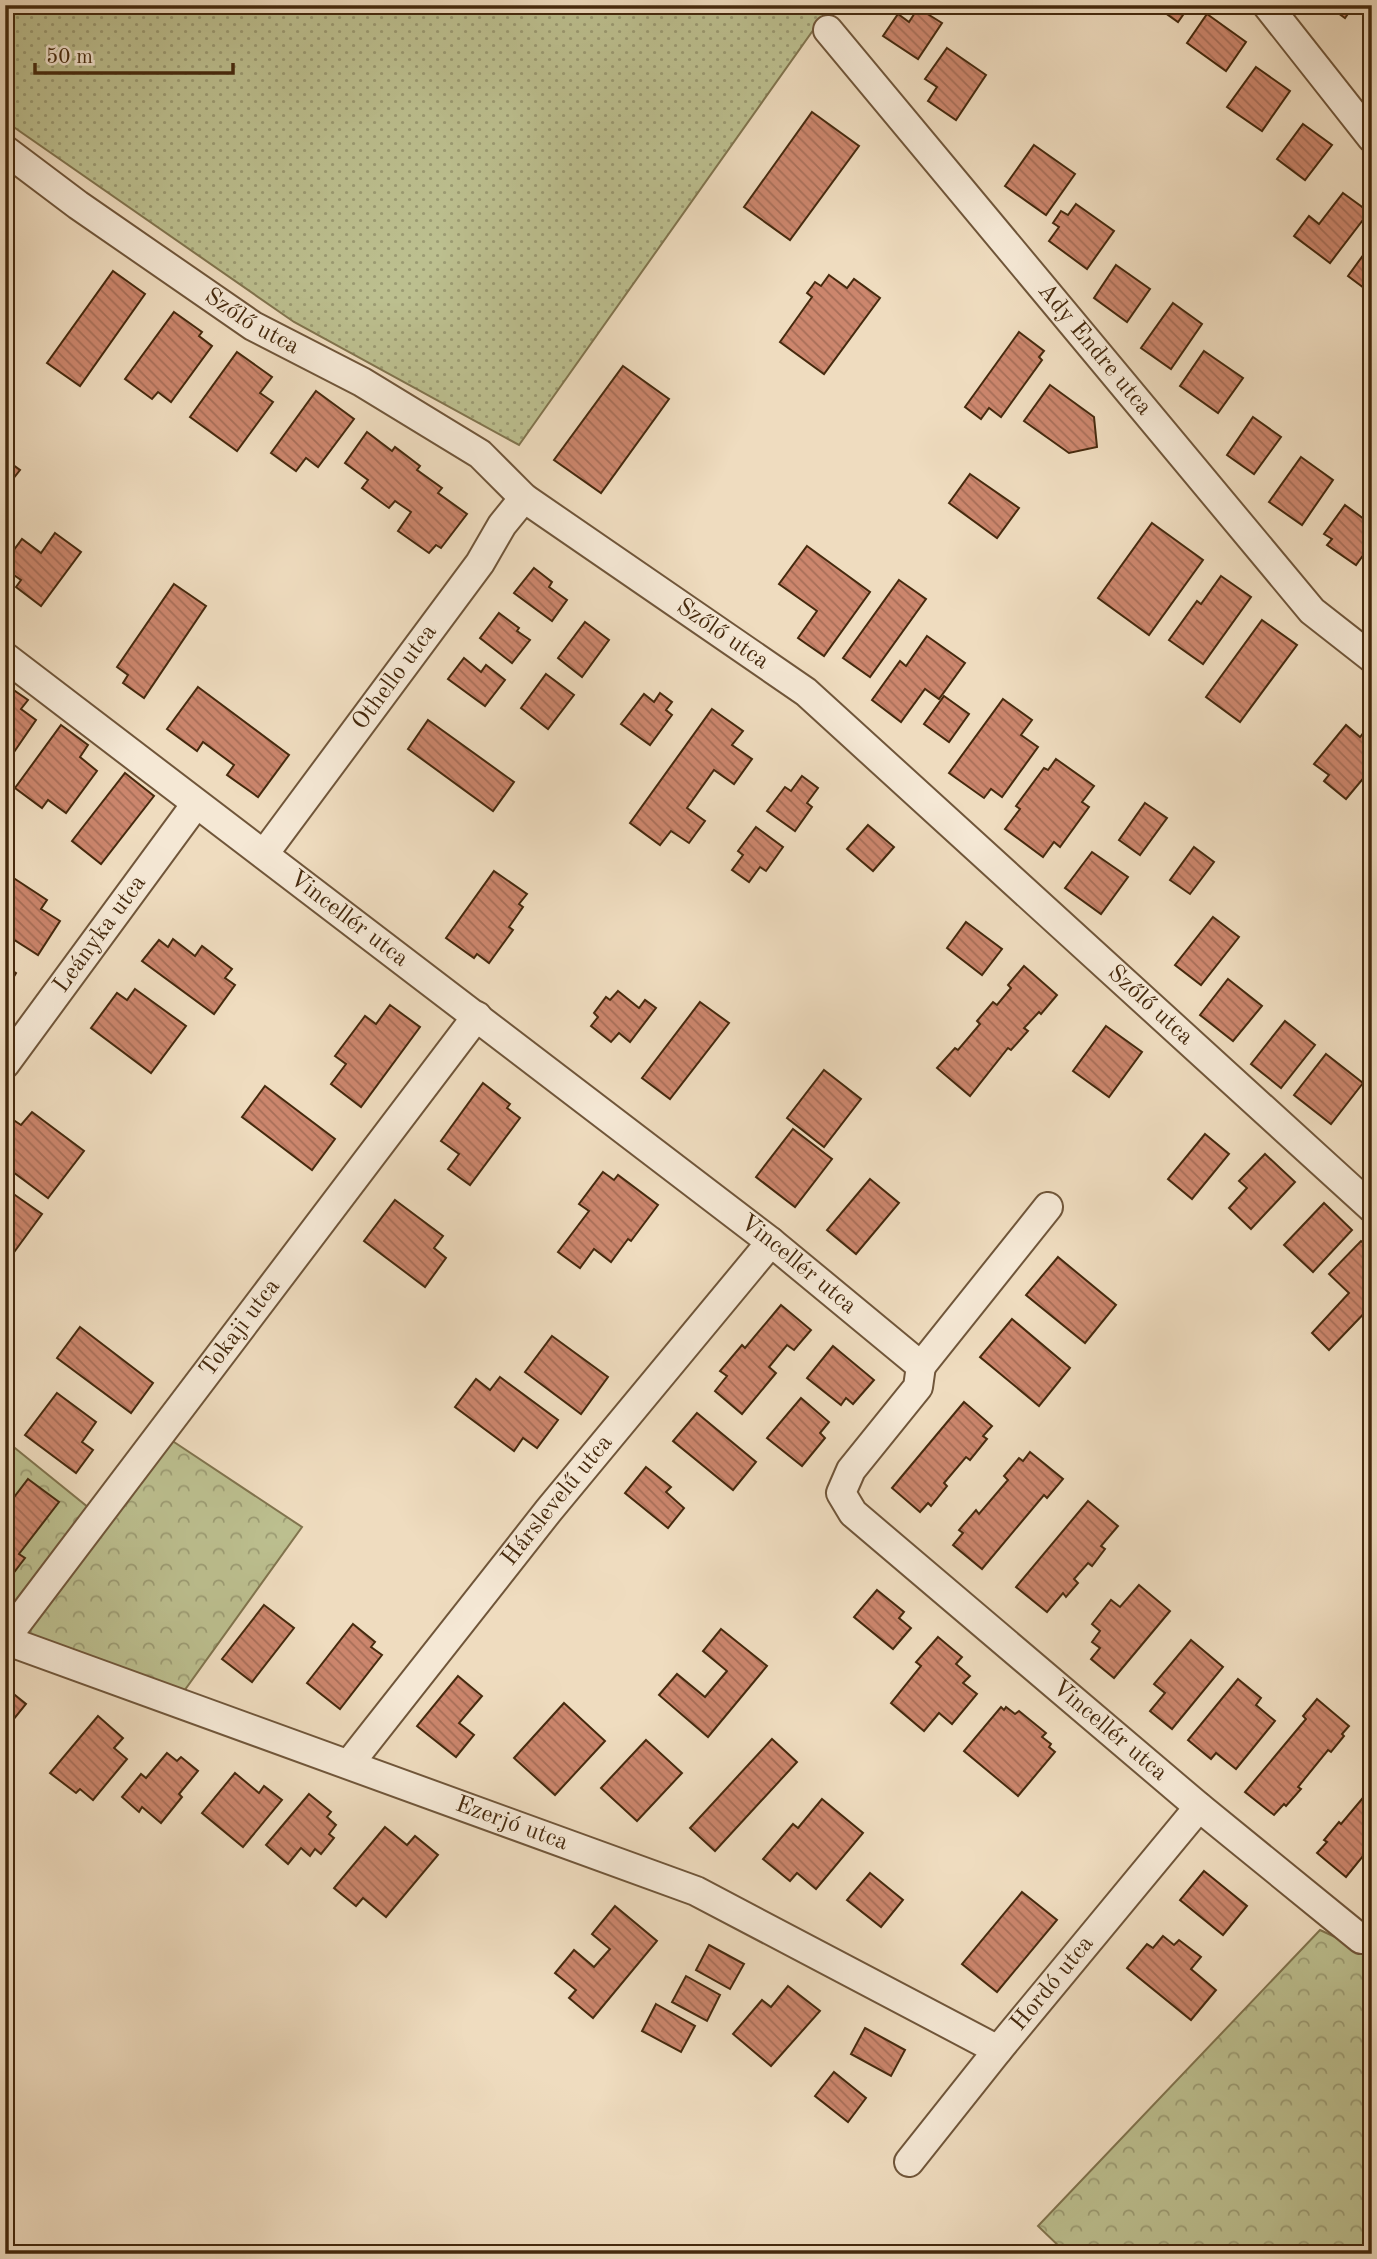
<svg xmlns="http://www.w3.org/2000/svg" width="1377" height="2259" font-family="'Old Standard TT',serif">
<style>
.grass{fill:url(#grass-dots);stroke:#81744e;stroke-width:2}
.forest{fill:url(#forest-crowns);stroke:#81744e;stroke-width:2}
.building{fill:url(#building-back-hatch);stroke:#462a0e;stroke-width:2}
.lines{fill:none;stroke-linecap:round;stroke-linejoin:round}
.minor-casing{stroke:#70563a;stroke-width:32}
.minor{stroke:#f5e8d5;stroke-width:28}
.labels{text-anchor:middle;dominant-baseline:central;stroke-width:5;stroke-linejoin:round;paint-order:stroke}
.street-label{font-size:24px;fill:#462a0e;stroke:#f5e8d5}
</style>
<defs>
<pattern id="grass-dots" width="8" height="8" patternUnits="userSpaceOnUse" patternTransform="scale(1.75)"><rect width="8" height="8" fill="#bcbf8f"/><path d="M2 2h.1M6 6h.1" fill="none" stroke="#9b9b73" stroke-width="1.8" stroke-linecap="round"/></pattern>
<pattern id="forest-crowns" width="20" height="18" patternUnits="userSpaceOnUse" patternTransform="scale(1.75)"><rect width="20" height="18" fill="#bcbf8f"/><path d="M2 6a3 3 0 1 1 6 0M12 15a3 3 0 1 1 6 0" fill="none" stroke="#9b9b73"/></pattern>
<pattern id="building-back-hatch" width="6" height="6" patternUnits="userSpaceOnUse" patternTransform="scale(1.75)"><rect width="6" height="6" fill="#cc866d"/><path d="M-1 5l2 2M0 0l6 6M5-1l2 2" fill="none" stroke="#a76e58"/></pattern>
</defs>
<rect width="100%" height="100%" fill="#efdcbf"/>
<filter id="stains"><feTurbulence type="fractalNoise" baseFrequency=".00286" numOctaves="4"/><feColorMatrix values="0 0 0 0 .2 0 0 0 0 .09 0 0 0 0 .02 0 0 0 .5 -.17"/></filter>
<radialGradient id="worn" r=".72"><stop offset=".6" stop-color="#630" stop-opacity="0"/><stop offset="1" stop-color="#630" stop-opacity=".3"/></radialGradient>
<polygon class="grass" points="5,5 831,5 519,445 294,322 5,121"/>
<g class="forest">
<polygon points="168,1438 302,1527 184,1691 18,1635"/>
<polygon points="5,1440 89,1508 5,1621"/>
<polygon points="1320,1930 1372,1954 1372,2254 1067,2254 1038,2226"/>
</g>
<g class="building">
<polygon points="1154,5 1190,5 1178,22"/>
<polygon points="1327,5 1354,5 1345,18"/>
<polygon points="918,8 942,23 918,59 883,36 898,14 909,22"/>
<polygon points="1207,14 1246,42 1226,71 1187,43"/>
<polygon points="947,48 986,75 956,120 928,101 937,87 925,79"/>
<polygon points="1256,67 1290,91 1262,131 1227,107"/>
<polygon points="812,112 859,146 790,240 744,207"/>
<polygon points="1303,124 1332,145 1305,180 1277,159"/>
<polygon points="1034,145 1075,174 1046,215 1005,186"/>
<polygon points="1343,193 1369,212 1330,263 1294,236 1309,216 1319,224"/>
<polygon points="1076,204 1114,231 1087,269 1049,241 1059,227 1053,223 1061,211 1068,215"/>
<polygon points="1372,243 1372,294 1348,276"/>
<polygon points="1116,265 1150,289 1127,322 1094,298"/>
<polygon points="113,271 145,294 80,386 47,363"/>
<polygon points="829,275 847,288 854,279 880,298 824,374 780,342 812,297 807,293 815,282 821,286"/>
<polygon points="1173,303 1202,324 1171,369 1141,348"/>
<polygon points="174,312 202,332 199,336 212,346 171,402 158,392 152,399 125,379"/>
<polygon points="1019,332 1044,351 1039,357 1042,360 1001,417 989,408 981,419 965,407"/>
<polygon points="1204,351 1243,378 1218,413 1180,386"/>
<polygon points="237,352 272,377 260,393 273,402 237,451 190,417"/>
<polygon points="623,366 669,399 601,493 554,460"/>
<polygon points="1050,385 1094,417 1097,447 1069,453 1024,421"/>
<polygon points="316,391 354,419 318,467 306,458 296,471 271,453"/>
<polygon points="1253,417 1281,437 1254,474 1227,455"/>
<polygon points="367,432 392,451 395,447 420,466 417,470 442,488 438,493 467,514 441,548 436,545 429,553 398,531 411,512 395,501 389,508 362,488 368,480 345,463"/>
<polygon points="1301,457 1333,480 1302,525 1269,502"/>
<polygon points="5,459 20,470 5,489"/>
<polygon points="970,474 1019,508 997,538 949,503"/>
<polygon points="1345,505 1372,525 1372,543 1356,565 1327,545 1332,539 1324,534"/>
<polygon points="1152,523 1203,560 1149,635 1098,598"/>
<polygon points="55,533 81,552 41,606 16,587 21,580 5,569 5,562 22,539 41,553"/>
<polygon points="807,546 870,592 824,656 798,638 817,611 779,584"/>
<polygon points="534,568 552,582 549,587 567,600 552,621 514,593"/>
<polygon points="1221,576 1251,597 1203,664 1169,640 1197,601 1201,604"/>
<polygon points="899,580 926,599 870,677 843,658"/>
<polygon points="174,584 206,606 144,698 123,683 128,675 117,667"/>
<polygon points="499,613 519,628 517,631 530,640 512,663 480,638"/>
<polygon points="1262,620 1297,645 1240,722 1206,697"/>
<polygon points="585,622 609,640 582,677 558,658"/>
<polygon points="927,636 965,663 939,699 925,689 901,722 872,700 900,661 906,666"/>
<polygon points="464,658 481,672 486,665 505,680 485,706 448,679"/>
<polygon points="546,674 574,695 548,729 521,708"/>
<polygon points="5,684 28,700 21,709 36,720 12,755 5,751"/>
<polygon points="198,687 289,755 258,797 227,775 234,765 203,742 197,751 167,729"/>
<polygon points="660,693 672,702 666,710 672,715 650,745 621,724 644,694 654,702"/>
<polygon points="944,696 969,714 949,742 924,724"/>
<polygon points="1003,699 1032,720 1021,735 1038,747 1002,797 991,789 984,798 949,773"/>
<polygon points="712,709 743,731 732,745 752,759 734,784 714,770 687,808 705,821 689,843 671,831 660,845 630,823"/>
<polygon points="428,720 514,782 493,811 408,749"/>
<polygon points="1372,722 1372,768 1346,799 1324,781 1329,775 1314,764 1346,725 1360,737"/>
<polygon points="61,725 88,745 80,757 97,771 66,813 48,800 42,808 15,788"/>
<polygon points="1056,759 1094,786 1082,802 1089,807 1060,847 1054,842 1043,857 1005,829 1020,809 1016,806 1044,768 1048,770"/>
<polygon points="125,773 154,796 101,864 72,841"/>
<polygon points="802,776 818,788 807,803 812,807 795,831 767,811 785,787 791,791"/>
<polygon points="1145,803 1167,818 1140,855 1119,840"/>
<polygon points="868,825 894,847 873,871 847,849"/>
<polygon points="756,827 783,847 766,871 760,867 749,882 732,870 743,855 738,851"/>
<polygon points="1194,847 1214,862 1190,894 1170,880"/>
<polygon points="1092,852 1128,877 1101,914 1065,888"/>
<polygon points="494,871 527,894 519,904 523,907 509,927 513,930 489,963 477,954 474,958 446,938"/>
<polygon points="9,875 47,900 41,909 60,921 38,955 5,934 5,880"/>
<polygon points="1213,917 1239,937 1201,985 1175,965"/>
<polygon points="966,922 1002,949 982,975 947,948"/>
<polygon points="173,939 195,956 202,946 232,969 225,978 235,985 214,1014 142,961 159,940 168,947"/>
<polygon points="5,966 16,973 5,992"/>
<polygon points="1024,966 1057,995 1041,1014 1039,1012 1024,1028 1028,1031 1011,1050 1008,1048 970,1096 937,1068 955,1048 958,1050 980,1024 977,1021 993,1002 997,1005 1011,988 1008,985"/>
<polygon points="1228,979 1262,1006 1233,1041 1200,1015"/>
<polygon points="135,989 186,1026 151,1073 91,1028 117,993 127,1000"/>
<polygon points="618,991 639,1008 645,1000 656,1008 630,1042 619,1033 611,1042 591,1026 598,1017 594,1013 606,997 610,1000"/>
<polygon points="700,1002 729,1023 670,1099 642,1078"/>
<polygon points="390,1005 420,1027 361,1107 331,1084 346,1064 335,1056 365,1016 376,1024"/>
<polygon points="1285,1021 1315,1045 1281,1088 1251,1064"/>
<polygon points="1106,1026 1142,1052 1109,1097 1073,1071"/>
<polygon points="1326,1054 1363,1083 1331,1124 1294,1095"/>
<polygon points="824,1070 861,1099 824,1147 787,1118"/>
<polygon points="483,1083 510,1104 507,1108 520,1118 470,1185 448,1169 459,1154 441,1141"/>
<polygon points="265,1086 335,1139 312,1170 242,1117"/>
<polygon points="32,1112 84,1151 48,1198 5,1166 5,1128 12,1119 21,1125"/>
<polygon points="793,1129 832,1159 795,1207 756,1177"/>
<polygon points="1205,1134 1229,1154 1192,1199 1168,1179"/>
<polygon points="1265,1154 1295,1182 1251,1229 1229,1208 1247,1188 1239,1181"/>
<polygon points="603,1172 614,1180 618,1175 658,1205 631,1241 628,1239 611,1262 594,1249 580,1268 558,1252 589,1211 579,1204"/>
<polygon points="870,1179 899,1203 856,1254 827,1230"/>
<polygon points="5,1188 42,1214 12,1255 7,1252 5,1255"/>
<polygon points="395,1200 443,1236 434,1248 446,1258 425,1287 364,1241"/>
<polygon points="1324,1203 1352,1230 1313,1272 1284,1245"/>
<polygon points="1361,1241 1372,1250 1370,1258 1372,1260 1372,1305 1329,1350 1312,1333 1349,1293 1329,1274"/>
<polygon points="1058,1257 1116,1305 1085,1343 1026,1295"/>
<polygon points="781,1305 811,1330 794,1350 787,1345 769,1367 776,1373 742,1414 715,1391 727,1376 720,1371 742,1345 745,1348"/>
<polygon points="1012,1319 1070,1368 1039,1406 980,1357"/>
<polygon points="80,1327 153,1383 131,1413 57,1358"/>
<polygon points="552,1336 608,1377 581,1414 525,1372"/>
<polygon points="833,1346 874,1380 853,1404 846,1398 841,1405 807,1378"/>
<polygon points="500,1377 558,1420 537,1448 523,1438 514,1451 455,1407 476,1379 490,1390"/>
<polygon points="57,1393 96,1422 82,1442 93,1450 76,1473 25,1435"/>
<polygon points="801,1398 829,1422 820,1433 825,1438 802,1466 767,1438"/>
<polygon points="964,1402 992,1426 983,1436 987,1439 970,1460 966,1457 944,1483 947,1486 931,1506 928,1503 920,1512 892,1488"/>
<polygon points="697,1413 756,1462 733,1490 673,1441"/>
<polygon points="1030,1452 1063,1479 1047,1498 1044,1495 982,1569 953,1545 963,1533 959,1530 976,1510 979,1514 1008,1480 1004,1476 1019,1458 1023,1461"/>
<polygon points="646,1467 671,1487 666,1492 684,1508 668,1528 625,1493"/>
<polygon points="28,1479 59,1502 19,1554 25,1558 9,1579 5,1577 5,1509"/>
<polygon points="1088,1501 1118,1526 1101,1546 1105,1549 1092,1566 1088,1563 1074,1579 1078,1583 1066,1597 1063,1593 1047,1612 1016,1587"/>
<polygon points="1139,1585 1170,1611 1114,1678 1091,1659 1100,1648 1092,1642 1100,1631 1092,1624 1111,1600 1120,1607"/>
<polygon points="877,1590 904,1612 899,1618 911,1628 893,1649 854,1617"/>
<polygon points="264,1605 294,1628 252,1682 222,1659"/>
<polygon points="353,1624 375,1642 371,1647 382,1655 340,1709 307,1683"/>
<polygon points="721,1629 767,1666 708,1737 659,1695 677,1674 705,1697 727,1671 703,1651"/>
<polygon points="938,1637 962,1657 956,1664 970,1676 963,1683 977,1694 952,1724 939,1713 924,1731 891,1703 921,1666 916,1662"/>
<polygon points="1191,1640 1223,1667 1172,1729 1150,1711 1165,1693 1154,1684"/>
<polygon points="458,1676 482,1696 459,1723 474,1735 456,1757 417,1726"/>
<polygon points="1238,1679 1261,1698 1256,1705 1275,1721 1236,1769 1216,1753 1211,1759 1188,1740"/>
<polygon points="5,1687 26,1704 5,1730"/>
<polygon points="1317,1699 1349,1726 1342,1734 1344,1736 1331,1752 1328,1750 1298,1787 1301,1789 1286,1806 1284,1804 1274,1815 1245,1792 1306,1719 1303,1716"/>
<polygon points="564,1703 605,1741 555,1795 514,1758"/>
<polygon points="1001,1707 1004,1710 1006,1707 1015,1714 1019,1711 1046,1733 1042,1737 1051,1744 1049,1747 1055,1752 1018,1796 964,1751"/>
<polygon points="98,1716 123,1738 114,1748 127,1759 93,1800 80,1789 76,1793 50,1773"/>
<polygon points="772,1739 797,1762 715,1851 690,1828"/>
<polygon points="646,1740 682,1773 637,1821 601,1788"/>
<polygon points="167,1753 177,1761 181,1757 198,1771 179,1794 182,1797 161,1823 142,1807 139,1812 122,1797 141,1774 146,1778"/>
<polygon points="235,1773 259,1793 264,1786 282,1800 243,1847 202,1813"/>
<polygon points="1372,1787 1372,1845 1346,1877 1317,1853 1327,1842 1324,1840 1339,1822 1341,1824"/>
<polygon points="309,1794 331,1812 327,1817 336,1825 329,1834 334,1838 321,1854 315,1849 310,1856 301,1848 288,1864 266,1845"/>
<polygon points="822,1799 863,1833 816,1889 797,1873 790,1881 763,1859 793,1824 798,1828"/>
<polygon points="385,1827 407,1845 415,1836 438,1855 386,1917 363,1898 356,1906 334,1888"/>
<polygon points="1204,1871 1247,1906 1223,1935 1180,1900"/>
<polygon points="870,1873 903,1900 881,1927 847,1900"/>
<polygon points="1022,1892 1057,1920 997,1992 962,1964"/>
<polygon points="615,1906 657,1941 593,2018 569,1998 576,1990 555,1973 574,1950 594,1967 610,1949 592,1934"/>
<polygon points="1163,1936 1174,1945 1179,1940 1201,1957 1191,1969 1216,1990 1191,2020 1127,1968 1147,1944 1153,1948"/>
<polygon points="709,1945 744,1964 730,1989 696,1970"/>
<polygon points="686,1976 720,1995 707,2021 672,2002"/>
<polygon points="788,1986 820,2011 771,2066 733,2034 762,2000 771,2007"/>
<polygon points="656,2004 695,2026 681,2052 642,2031"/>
<polygon points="865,2028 905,2050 891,2076 851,2054"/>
<polygon points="834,2072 866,2098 848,2122 815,2096"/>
</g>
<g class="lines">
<g class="minor-casing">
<g id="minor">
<polyline points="1267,5 1372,138"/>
<path id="s1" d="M828,30L1312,611L1372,658"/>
<path id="s2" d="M5,150L78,205L253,326L362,382L480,454L524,498L806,692L1372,1208"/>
<path id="s3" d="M5,657L771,1242L921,1366L918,1387L851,1470L841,1493L853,1513L1199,1807L1361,1939"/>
<path id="s4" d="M264,854L480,563L502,525L524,498"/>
<path id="s5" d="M5,1064L196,804"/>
<polyline points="921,1366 1048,1207"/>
<path id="s6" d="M5,1639L477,1016"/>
<path id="s7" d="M5,1640L696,1891L998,2050"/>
<path id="s8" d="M349,1764L549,1510L771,1242"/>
<path id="s9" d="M909,2162L998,2050L1199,1807"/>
</g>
</g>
<use href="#minor" class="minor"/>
</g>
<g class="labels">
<g class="street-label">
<text stroke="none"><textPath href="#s2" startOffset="301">Szőlő utca</textPath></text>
<text stroke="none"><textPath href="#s1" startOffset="416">Ady Endre utca</textPath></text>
<text stroke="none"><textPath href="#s2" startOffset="868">Szőlő utca</textPath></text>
<text stroke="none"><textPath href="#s4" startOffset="220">Othello utca</textPath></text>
<text stroke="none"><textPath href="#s3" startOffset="432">Vincellér utca</textPath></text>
<text stroke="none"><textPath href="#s5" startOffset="161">Leányka utca</textPath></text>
<text stroke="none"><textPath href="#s2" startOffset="1435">Szőlő utca</textPath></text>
<text stroke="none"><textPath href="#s3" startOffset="999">Vincellér utca</textPath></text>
<text stroke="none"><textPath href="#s6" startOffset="390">Tokaji utca</textPath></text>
<text stroke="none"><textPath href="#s8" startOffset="336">Hárslevelű utca</textPath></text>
<text stroke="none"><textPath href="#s3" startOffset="1671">Vincellér utca</textPath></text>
<text stroke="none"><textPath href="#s7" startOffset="539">Ezerjó utca</textPath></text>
<text stroke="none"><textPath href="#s9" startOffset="229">Hordó utca</textPath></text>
</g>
</g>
<rect width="1377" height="2259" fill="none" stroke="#efdcbf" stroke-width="28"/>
<rect x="7" y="7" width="1363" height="2245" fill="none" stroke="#462a0e" stroke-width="3.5"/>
<rect x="14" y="14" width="1349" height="2231" fill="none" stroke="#462a0e" stroke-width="2"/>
<path d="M35 63v10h198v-10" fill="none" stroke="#462a0e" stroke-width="3.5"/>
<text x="46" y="63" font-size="21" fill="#462a0e" stroke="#f5e8d5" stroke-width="5" paint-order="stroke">50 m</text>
<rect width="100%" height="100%" filter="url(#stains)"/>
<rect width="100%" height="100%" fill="url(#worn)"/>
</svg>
